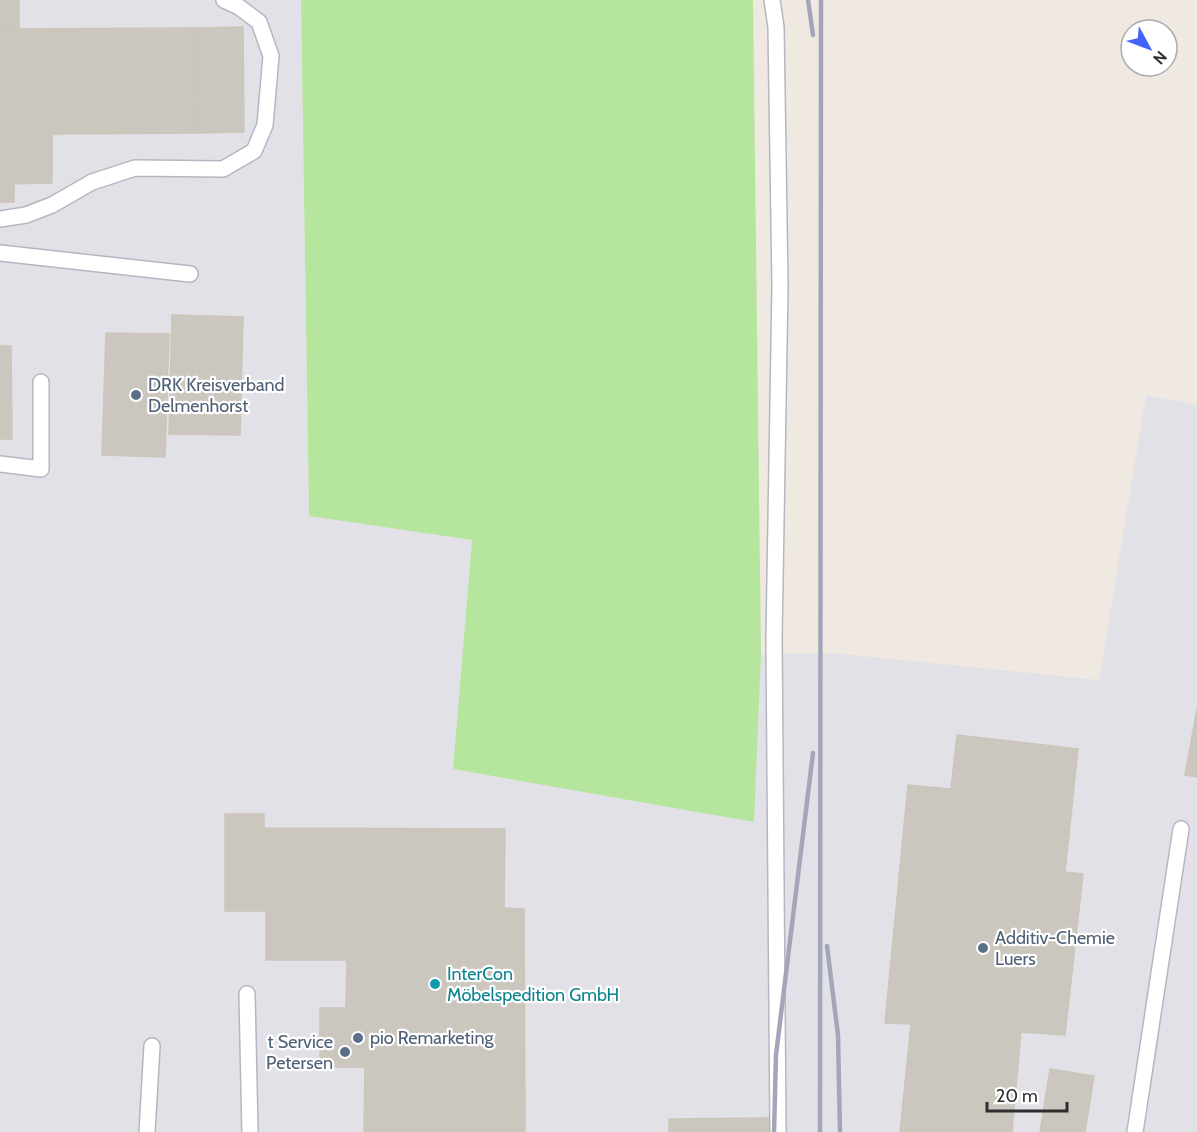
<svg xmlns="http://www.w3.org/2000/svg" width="1197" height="1132" font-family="Cabin,sans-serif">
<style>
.industrial{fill:#e3e1e8}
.green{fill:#b6e59e}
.building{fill:#cbc7bf;stroke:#cbc5ba;stroke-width:1.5}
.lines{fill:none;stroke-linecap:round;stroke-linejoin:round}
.service-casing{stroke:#b4b7c1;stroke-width:18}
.service{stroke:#fff;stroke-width:15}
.rail{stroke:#a3a6b8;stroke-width:4.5}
.service-dot{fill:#5c6f8a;stroke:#fff;stroke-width:2}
.culture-dot{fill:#0f9aa8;stroke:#fff;stroke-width:2}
.labels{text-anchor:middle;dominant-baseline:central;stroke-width:4.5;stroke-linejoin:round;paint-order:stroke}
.service-label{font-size:18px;fill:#4e5e75;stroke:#fff;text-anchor:start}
.culture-label{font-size:18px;fill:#0d838f;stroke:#fff;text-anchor:start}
</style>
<rect width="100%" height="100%" fill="#efe9e1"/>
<polygon class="industrial" points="0,0 301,0 309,515 472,540 454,769 753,821 761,654 842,654 1099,680 1146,395 1197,405 1197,1132 0,1132"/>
<polygon class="green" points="301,0 753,0 761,654 754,822 453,769 472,540 309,516"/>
<g class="building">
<rect x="0" y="0" width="19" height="29"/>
<polygon points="243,27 244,132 196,133 195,28"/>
<polygon points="195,28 196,133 52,134 52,183 0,184 0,29"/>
<rect x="0" y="184" width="14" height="18"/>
<polygon points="172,315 243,317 240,435 169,434"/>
<polygon points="106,333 169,334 165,457 102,455"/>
<polygon points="0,346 11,346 12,439 0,439"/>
<polygon points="1197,709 1197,777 1185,775"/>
<polygon points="957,735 1078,749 1065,872 1083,874 1065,1035 1021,1032 1012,1132 900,1132 911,1024 885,1023 908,785 951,789"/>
<polygon points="225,814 264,814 264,828 505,829 504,908 524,909 525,1132 364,1132 365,1067 320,1067 320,1008 346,1008 347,960 266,960 266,911 225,911"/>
<polygon points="1050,1069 1094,1076 1085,1132 1040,1132"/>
<polygon points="769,1118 769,1132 669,1132 669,1119"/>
</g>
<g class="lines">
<g class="service-casing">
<g id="service">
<polyline points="772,0 776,27 780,286 774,638 778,1132"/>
<polyline points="0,219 26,215 52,205 92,182 135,168 223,169 254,151 265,125 271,56 259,22 239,7 224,0"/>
<polyline points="0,253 190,274"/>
<polyline points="0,464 41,469 41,382"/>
<polyline points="247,994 250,1132"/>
<polyline points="147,1132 152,1046"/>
<polyline points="1135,1132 1181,829"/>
</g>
</g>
<use href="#service" class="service"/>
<g class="rail">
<polyline points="808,0 813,35"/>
<polyline points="827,946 838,1035 840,1132"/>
<polyline points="774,1132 776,1055 813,753"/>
<polyline points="820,1132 821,0"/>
</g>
</g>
<g class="service-dot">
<circle cx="136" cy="395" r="6"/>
<circle cx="983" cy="948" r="6"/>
<circle cx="358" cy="1038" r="6"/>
<circle cx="345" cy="1052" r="6"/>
</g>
<circle class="culture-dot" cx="435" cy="984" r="6"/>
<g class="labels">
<g class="service-label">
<text x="148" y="385">DRK Kreisverband<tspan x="148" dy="21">Delmenhorst</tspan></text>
<text x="995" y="938">Additiv-Chemie<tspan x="995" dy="21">Luers</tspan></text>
<text x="370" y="1038">pio Remarketing</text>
<text x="333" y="1042" text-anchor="end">t Service<tspan x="333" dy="21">Petersen</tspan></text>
</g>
<g class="culture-label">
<text x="447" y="974">InterCon<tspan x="447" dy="21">Möbelspedition GmbH</tspan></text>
</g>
</g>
<g transform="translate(1149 48) rotate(131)"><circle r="28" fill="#ffffff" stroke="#ababab" stroke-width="1.5"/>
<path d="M0-4.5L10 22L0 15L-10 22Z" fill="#4264fb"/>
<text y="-9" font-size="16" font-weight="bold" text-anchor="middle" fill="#2e2e2e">N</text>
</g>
<path d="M987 1102v9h80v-9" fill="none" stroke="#2e2e2e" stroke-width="3"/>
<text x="996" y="1102" font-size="18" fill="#2e2e2e" stroke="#ffffff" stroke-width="4.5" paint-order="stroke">20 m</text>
</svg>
